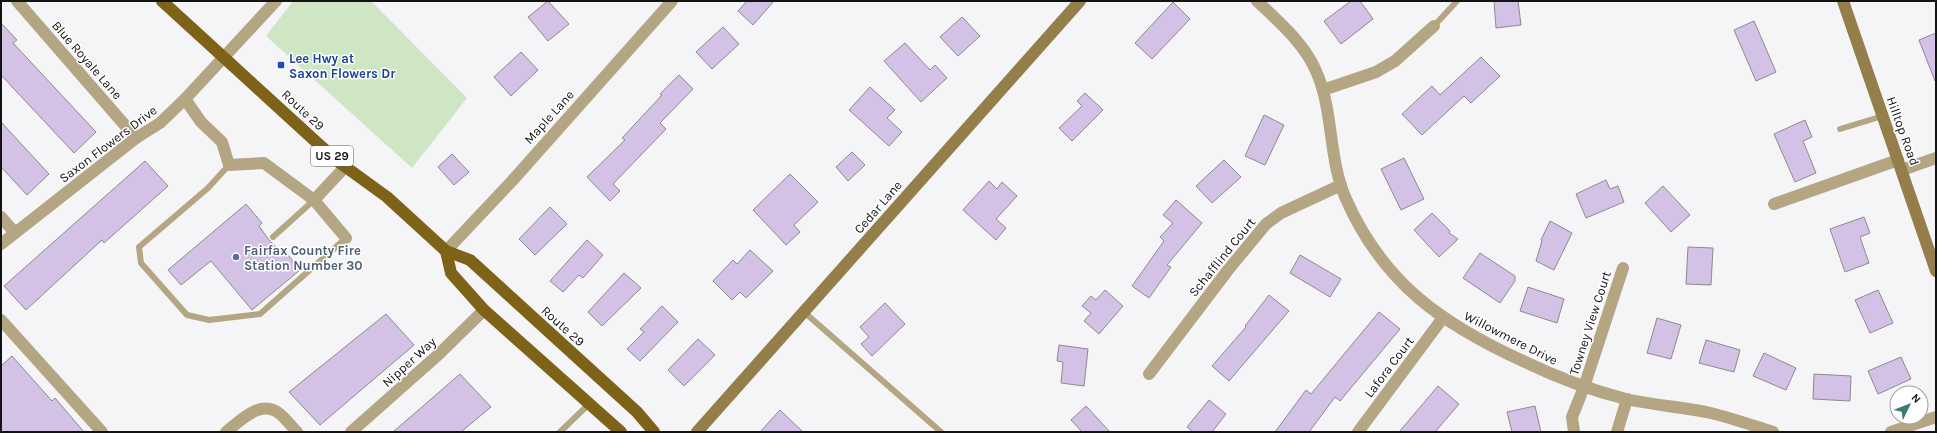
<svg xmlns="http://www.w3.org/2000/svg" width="1937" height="433" font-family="Karla,sans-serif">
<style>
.green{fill:#cfe6c5}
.building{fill:#d3c2e5;stroke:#8b8b8c}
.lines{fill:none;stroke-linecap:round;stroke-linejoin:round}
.lane{stroke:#b4a683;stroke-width:6}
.street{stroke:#b4a683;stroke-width:12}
.secondary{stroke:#947f4a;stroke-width:12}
.primary{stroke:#7d6218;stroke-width:12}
.transit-dot{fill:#1a4fb4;stroke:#fff;stroke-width:1.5}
.service-dot{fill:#5c6f8a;stroke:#fff;stroke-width:1.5}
.labels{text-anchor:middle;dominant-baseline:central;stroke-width:3;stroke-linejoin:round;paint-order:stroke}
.shield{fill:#fff;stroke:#5a5a5a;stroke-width:1}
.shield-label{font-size:12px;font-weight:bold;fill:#131313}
.transit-label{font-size:13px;font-weight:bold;fill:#164399;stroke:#fff;text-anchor:start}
.street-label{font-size:13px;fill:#131313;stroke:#fff}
.service-label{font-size:13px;font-weight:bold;fill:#4e5e75;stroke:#fff;text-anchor:start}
</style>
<rect width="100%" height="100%" fill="#f5f5f7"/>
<polygon class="green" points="293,1 371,1 467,98 412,168 266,36"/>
<g class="building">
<polygon points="548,1 569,24 548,41 528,17"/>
<polygon points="747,1 774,1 753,25 738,11"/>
<polygon points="1351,1 1360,1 1373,19 1341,44 1324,21"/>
<polygon points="1494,1 1518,1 1521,25 1496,28"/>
<polygon points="1173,2 1190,19 1152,59 1135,43"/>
<polygon points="962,17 980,36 958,56 940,37"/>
<polygon points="1754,21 1776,72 1756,81 1734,30"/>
<polygon points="1,23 17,40 13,43 96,132 74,153 1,75"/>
<polygon points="723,27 739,44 712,69 696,52"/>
<polygon points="1936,33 1936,81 1935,81 1919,40"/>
<polygon points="905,43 930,70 935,65 947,78 921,102 884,61"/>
<polygon points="521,52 538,70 511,96 494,77"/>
<polygon points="1481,57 1500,76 1471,103 1464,96 1422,135 1402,114 1432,86 1440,95"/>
<polygon points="679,75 693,89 660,123 666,129 613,184 620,191 610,201 587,177 625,140 622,138 662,95 660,94"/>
<polygon points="870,87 895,110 887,118 902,132 889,146 849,110"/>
<polygon points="1085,93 1103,110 1072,141 1059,128 1082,106 1077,101"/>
<polygon points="1264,115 1284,125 1265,165 1245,156"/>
<polygon points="1805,120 1812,137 1803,141 1816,173 1795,182 1774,134"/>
<polygon points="1,122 49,174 27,195 1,167"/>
<polygon points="852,152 865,165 848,181 836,167"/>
<polygon points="452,154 469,172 454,185 438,167"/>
<polygon points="1404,158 1424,199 1401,210 1381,169"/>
<polygon points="1224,160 1241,177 1212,203 1196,186"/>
<polygon points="145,161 168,186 104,243 102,240 26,310 4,286"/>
<polygon points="790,174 818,202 794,225 800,232 786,245 753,210"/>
<polygon points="1606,180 1610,189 1618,186 1624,202 1586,218 1576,194"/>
<polygon points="989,181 997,189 1002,182 1017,196 996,219 1006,228 996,240 963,210"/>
<polygon points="1663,186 1690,215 1671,232 1645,203"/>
<polygon points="1176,200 1202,223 1167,265 1171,267 1149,298 1132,286 1164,241 1160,237 1173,223 1163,215"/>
<polygon points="246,204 262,223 259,226 269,240 282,253 285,251 300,270 252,310 211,261 181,285 168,270"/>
<polygon points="550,207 567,224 535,255 519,239"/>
<polygon points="1432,213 1450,231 1449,233 1458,239 1439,257 1414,230"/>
<polygon points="1864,217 1870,233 1860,237 1869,263 1845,272 1830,229"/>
<polygon points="1550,221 1572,233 1554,270 1536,261 1542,241 1541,240"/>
<polygon points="587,240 603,255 583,278 579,275 563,292 550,281"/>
<polygon points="1688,247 1713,248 1711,285 1686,284"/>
<polygon points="750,250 773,271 746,298 740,292 732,300 713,281 733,260 737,264"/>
<polygon points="1480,253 1515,276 1515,281 1500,303 1463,278"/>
<polygon points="1300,255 1341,279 1330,297 1290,273"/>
<polygon points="624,273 641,288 602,326 588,312"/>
<polygon points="1528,287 1564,299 1557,323 1520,311"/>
<polygon points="1105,290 1123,306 1099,334 1084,321 1091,313 1082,306 1091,296 1096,300"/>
<polygon points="1878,290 1893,323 1870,333 1855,300"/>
<polygon points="1269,295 1289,311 1229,381 1212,366 1246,327 1245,326"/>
<polygon points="885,303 905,324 872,356 861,344 869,337 860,327"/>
<polygon points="662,306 678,322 640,361 627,349 644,332 640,329"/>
<polygon points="1379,312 1400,329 1340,401 1335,397 1309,432 1275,432 1306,390 1311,394"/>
<polygon points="386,314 414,345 320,425 289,392"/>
<polygon points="1657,318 1681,325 1671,359 1647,353"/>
<polygon points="698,339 715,355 684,386 668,370"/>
<polygon points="1706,340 1740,350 1734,372 1699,363"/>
<polygon points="1059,345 1088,349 1084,386 1061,383 1063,362 1057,361"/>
<polygon points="1764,353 1796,368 1786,390 1753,376"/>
<polygon points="12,356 52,401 55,398 84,432 1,432 1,366"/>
<polygon points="1901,357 1911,379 1878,394 1868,371"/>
<polygon points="460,374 491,407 461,432 393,432"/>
<polygon points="1814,374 1851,376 1850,401 1813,399"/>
<polygon points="1438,386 1459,404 1435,432 1399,432"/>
<polygon points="1209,400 1226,414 1212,432 1193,432 1187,427"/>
<polygon points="1086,406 1110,432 1082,432 1071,420"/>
<polygon points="1535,406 1541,432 1512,432 1507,412"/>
<polygon points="780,410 803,432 760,432"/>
</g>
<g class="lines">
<g class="lane">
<polyline points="1434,26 1457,1"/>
<polyline points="1840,129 1883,116"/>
<polyline points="229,165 208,188 139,247 141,263 187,315 209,320 260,314 346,238"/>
<polyline points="273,237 314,200"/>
<polyline points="804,312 941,432"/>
<polyline points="560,432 589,404"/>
</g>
<g class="street">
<polyline points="17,1 136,138"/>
<path d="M1257,1C1278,21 1304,43 1316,71C1334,111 1328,159 1346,199C1383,283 1442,324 1523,361C1556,377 1590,390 1626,399C1653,405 1680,407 1706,412C1729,417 1751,425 1773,432"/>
<polyline points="1323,90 1376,72 1395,61 1434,26"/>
<polyline points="185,99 201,122 222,142 229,165 264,163 314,200 346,238"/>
<polyline points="1902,170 1936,158"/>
<polyline points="314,200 345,167"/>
<polyline points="1774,204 1898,160"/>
<polyline points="1,217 15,233"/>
<polyline points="1,244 136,138 160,123 185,99 276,1"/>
<polyline points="446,251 512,181 672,1"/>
<polyline points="1,320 102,432"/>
<polyline points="1149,374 1228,270 1266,224 1281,213 1341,185"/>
<path d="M226,432C240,421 261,398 280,414C286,419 291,426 297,432"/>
<polyline points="351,432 439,354 484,310"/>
<polyline points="1358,432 1442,319"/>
<polyline points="1574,432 1572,417 1584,387 1623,268"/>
<polyline points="1617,432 1627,399"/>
<polyline points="1891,432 1936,417"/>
</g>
<g class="secondary">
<polyline points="1843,1 1936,271"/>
<polyline points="697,432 1080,1"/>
</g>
<g class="primary">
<polyline points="162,1 336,160 387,197 446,251 470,260 637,412 654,432"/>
<polyline points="446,251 451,273 484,310 621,432"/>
</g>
</g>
<rect class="transit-dot" x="277" y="61" width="8" height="8" rx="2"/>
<circle class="service-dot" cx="236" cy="257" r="4"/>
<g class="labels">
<rect class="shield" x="311" y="146" width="42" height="20" rx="3"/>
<g class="shield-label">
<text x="332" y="156">US 29</text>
</g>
<g class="transit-label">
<text x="289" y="58">Lee Hwy at<tspan x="289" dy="15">Saxon Flowers Dr</tspan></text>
</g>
<g class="street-label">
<text transform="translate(87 60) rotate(49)">Blue Royale Lane</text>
<text transform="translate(303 110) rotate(43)">Route 29</text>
<text transform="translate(549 117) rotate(-48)">Maple Lane</text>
<text transform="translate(1903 131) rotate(70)">Hilltop Road</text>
<text transform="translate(108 144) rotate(-37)">Saxon Flowers Drive</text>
<text transform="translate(878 207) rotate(-49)">Cedar Lane</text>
<text transform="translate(1222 257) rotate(-51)">Schafflind Court</text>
<text transform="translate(1590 323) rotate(-72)">Towney View Court</text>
<text transform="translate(563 326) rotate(42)">Route 29</text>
<text transform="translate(1511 338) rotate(27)">Willowmere Drive</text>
<text transform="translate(409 362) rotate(-42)">Nipper Way</text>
<text transform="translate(1389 367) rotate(-53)">Lafora Court</text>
</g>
<g class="service-label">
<text x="244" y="250">Fairfax County Fire<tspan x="244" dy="15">Station Number 30</tspan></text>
</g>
</g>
<rect width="1937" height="433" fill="none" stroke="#131313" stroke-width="4"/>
<g transform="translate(1909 405) rotate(47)"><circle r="19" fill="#ffffff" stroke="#a1a1a1"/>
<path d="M0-3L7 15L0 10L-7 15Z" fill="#377c72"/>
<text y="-6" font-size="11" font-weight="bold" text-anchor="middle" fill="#131313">N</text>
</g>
</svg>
